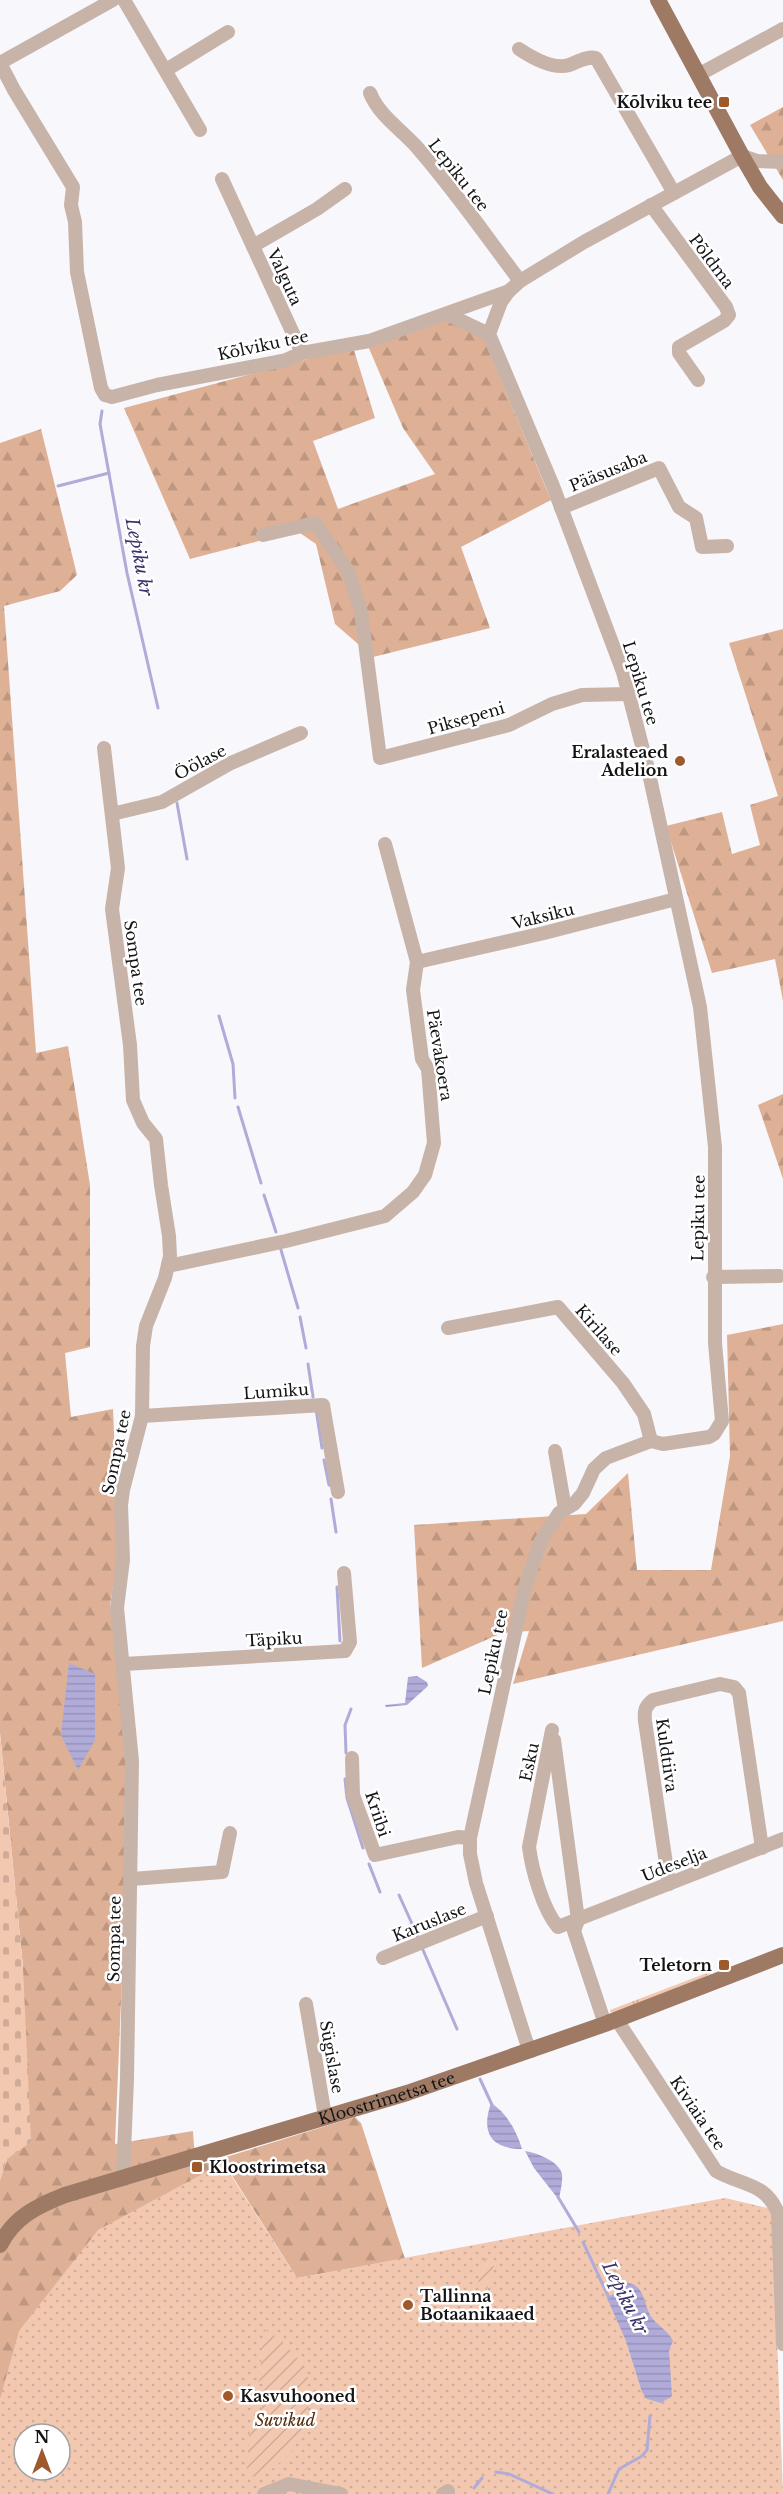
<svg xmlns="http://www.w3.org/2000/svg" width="783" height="2494" font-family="'Libre Baskerville',serif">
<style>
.grass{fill:url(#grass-tufts)}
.forest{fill:url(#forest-firs)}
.cemetery{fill:url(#cemetery-stones)}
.park{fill:url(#park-dots);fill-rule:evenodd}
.garden{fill:url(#garden-furrows)}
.water{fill:url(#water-rules)}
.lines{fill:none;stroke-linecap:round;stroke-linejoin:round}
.stream{stroke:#b0abd8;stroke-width:3}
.minor{stroke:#c8b3a8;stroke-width:14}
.major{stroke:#9e7a65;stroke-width:16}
.poi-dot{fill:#9e592d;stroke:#fff;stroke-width:2}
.labels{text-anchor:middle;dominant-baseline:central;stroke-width:5;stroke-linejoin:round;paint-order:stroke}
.poi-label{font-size:16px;font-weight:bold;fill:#141416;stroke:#fff;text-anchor:end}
.street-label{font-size:16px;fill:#141416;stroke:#fff}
.park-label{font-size:16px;font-style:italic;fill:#53280b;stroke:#fff}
.water-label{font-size:18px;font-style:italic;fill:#3d326a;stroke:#fff}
</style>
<defs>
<pattern id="grass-tufts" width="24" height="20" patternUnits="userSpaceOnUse" patternTransform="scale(1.5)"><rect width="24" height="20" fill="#f3c8b1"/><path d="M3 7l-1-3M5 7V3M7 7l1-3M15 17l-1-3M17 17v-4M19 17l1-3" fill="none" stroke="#cfab98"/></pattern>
<pattern id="forest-firs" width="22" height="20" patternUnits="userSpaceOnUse" patternTransform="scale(1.5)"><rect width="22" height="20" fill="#deb197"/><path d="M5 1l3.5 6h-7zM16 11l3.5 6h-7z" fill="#be9781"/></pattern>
<pattern id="cemetery-stones" width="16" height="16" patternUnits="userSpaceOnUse" patternTransform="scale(1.5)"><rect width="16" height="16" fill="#f3c8b1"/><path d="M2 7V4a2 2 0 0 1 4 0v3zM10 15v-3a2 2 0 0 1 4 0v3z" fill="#cfab98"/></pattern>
<pattern id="park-dots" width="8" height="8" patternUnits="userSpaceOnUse" patternTransform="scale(1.5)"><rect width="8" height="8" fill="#f3c8b1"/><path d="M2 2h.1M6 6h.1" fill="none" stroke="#cfab98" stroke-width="1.8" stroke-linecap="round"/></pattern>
<pattern id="garden-furrows" width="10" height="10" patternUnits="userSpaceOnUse" patternTransform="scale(1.5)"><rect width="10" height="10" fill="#f3c8b1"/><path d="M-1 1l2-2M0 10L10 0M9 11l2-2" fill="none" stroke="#cfab98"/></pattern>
<pattern id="water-rules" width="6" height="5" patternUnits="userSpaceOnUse" patternTransform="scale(1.5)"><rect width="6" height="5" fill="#b0abd8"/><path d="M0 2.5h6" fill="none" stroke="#9692b9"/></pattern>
</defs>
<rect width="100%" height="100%" fill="#f8f7fc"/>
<polygon class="grass" points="712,1971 713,1972 682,1990 615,2013 610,2012 610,2010"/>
<g class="forest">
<polygon points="783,107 783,180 750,125"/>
<polygon points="450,318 484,339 551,500 461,547 490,628 373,657 335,624 316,544 297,531 190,559 124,408 353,347 375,418 313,441 338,509 435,474 403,428 368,346"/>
<polygon points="41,429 77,575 60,591 4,606 36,1053 68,1046 90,1185 90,1347 65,1353 71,1417 113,1409 119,1549 110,1605 126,1738 129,1810 115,2144 193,2131 194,2146 200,2165 355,2117 361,2123 405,2259 297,2278 224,2163 0,2399 0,2180 7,2159 23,1967 0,1733 0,443"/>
<polygon points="783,629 783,1001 775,959 712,973 666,826 722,812 732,854 760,845 750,805 778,796 729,643"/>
<polygon points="783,1094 783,1179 758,1105"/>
<polygon points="783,1324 783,1621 513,1684 529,1631 502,1633 422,1668 414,1525 586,1514 628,1473 637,1570 711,1570 730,1456 727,1335"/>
</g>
<polygon class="cemetery" points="0,1733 23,1967 31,2142 7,2159 0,2180"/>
<path class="park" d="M223,2163L297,2278L725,2198L772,2209L783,2494H0V2399L19,2331L98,2230ZM24,2434H60V2470H24Z"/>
<g class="garden">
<polygon points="485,2258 495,2261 487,2290 477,2287"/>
<polygon points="264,2329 281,2340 298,2359 308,2378 308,2427 289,2455 266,2474 246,2478 250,2424 260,2424 263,2384 259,2384"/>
</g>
<g class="water">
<polygon points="69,1663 95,1674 95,1740 78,1770 61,1735"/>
<polygon points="417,1676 427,1682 428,1686 407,1705 386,1707 385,1705 405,1703 408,1677"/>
<path d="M491,2103C507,2113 517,2132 522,2149C490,2149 481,2132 491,2103Z"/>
<path d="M525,2151C537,2153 559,2161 562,2174C563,2182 560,2192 559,2200L534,2168Z"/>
<path d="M629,2283C644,2286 644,2303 650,2315C656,2325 669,2331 673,2341L669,2350L672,2396L661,2403L647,2399L642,2392L626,2341L607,2298Z"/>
</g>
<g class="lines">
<g class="stream">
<polyline points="102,411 100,424 127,573 158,708"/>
<polyline points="58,486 109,473"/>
<polyline points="177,803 187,859"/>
<polyline points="219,1016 233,1064 235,1098"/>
<polyline points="238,1107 261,1183"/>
<polyline points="264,1195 276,1232"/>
<polyline points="281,1250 298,1308"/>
<polyline points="300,1317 306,1348"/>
<polyline points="308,1364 313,1397"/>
<polyline points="316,1409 322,1448"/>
<polyline points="324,1460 329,1485"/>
<polyline points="331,1499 336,1532"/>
<polyline points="337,1587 340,1641"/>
<polyline points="346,1753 345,1725 351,1709"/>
<polyline points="345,1779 347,1798 363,1848"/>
<polyline points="369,1864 380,1892"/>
<polyline points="399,1895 418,1937"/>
<polyline points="423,1950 457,2029"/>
<polyline points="480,2079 493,2107"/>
<polyline points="558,2197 579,2232"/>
<polyline points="583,2242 609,2298"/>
<polyline points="496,2472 509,2474 553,2494"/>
<polyline points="474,2488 482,2478"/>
<polyline points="608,2494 619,2469 642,2456 647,2450 650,2416"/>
</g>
<g class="minor">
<polyline points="124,0 200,130"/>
<path d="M519,49C531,57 553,70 569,65C578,62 586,56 596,58L674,193"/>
<polyline points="0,63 14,90 73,187 71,205 75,222 77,272 101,388 105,395 112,397 157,385 251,367 286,360 302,353 369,341 509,291 520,281 584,242 742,156 757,161 783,162"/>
<polyline points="0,63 113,0"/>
<polyline points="166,70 228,32"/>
<polyline points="698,75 783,29"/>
<path d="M370,93C379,115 399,128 415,145C453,188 486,236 520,281"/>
<polyline points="222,179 302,353"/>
<polyline points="651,205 726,307 729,315 724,321 679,347 679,353 698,380"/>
<polyline points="253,246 317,209 345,189"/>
<polyline points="509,291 501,302 489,334 553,486 623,672 648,769 700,1007 715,1147 715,1343 722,1421 714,1434 709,1437 663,1444 651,1441 606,1458 594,1469 583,1493 574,1504 559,1513 541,1541 525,1587 470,1838 470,1854 476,1883 526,2041 531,2051"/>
<polyline points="447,314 489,334"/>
<polyline points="561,508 659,468 679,507 696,518 702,547 727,546"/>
<polyline points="263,535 315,523 348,571 361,612 380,758 509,725 552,704 582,695 629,694"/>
<polyline points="104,748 118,868 112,909 130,1045 133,1100 143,1123 156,1139 161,1185 169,1236 170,1256 165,1278 146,1326 143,1346 142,1416 123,1490 121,1505 123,1560 117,1608 132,1761 127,2079 123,2176"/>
<polyline points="112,814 162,802 231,763 301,733"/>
<polyline points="417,962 544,933 676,899"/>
<polyline points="168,1266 286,1241 385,1216 413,1192 425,1175 434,1143 428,1069 422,1059 413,990 417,962 385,844"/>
<polyline points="713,1277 779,1276"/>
<polyline points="448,1328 558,1307 623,1383 644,1414 651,1441"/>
<polyline points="142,1416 323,1405 338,1492"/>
<polyline points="555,1451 565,1509"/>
<polyline points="124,1664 345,1651 350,1642 344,1573"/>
<path d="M552,1730L529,1847C532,1870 543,1910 558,1927L783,1839"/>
<polyline points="554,1740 578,1920 574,1931 605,2024"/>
<polyline points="352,1758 353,1795 375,1855 458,1837 470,1838"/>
<polyline points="132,1879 222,1872 230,1833"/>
<path d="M669,1884L645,1721C644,1711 645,1706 653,1700L720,1684L734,1687L739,1693L762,1848"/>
<polyline points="383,1958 487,1916"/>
<polyline points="306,2004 325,2116"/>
<path d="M617,2020L716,2171C742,2186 765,2182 778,2213L783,2344"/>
<polyline points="264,2494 289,2484 341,2494"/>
<polyline points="443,2494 448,2491 448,2494"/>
</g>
<g class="major">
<polyline points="658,0 742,156 760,187 783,216"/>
<path id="s1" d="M0,2245C14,2217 37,2206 65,2195L407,2093L605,2024L783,1955"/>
</g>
</g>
<g class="poi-dot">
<rect x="718" y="96" width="12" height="12" rx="3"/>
<circle cx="680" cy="761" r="6"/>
<rect x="718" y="1959" width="12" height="12" rx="3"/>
<rect x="191" y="2161" width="12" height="12" rx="3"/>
<circle cx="408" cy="2305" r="6"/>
<circle cx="228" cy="2396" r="6"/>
</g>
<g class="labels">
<g class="poi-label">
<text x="712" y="102">Kõlviku tee</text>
<text x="668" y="752">Eralasteaed<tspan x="668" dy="18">Adelion</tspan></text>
<text x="712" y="1965">Teletorn</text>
<text x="209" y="2167" text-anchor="start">Kloostrimetsa</text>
<text x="420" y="2296" text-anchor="start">Tallinna<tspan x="420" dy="18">Botaanikaaed</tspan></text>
<text x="240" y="2396" text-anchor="start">Kasvuhooned</text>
</g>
<g class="street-label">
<text transform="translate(459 175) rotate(52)">Lepiku tee</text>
<text transform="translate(712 261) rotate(53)">Põldma</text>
<text transform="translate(285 277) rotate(65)">Valguta</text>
<text transform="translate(263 345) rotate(-12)">Kõlviku tee</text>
<text transform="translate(608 471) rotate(-22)">Pääsusaba</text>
<text transform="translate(641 683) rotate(73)">Lepiku tee</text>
<text transform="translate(466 718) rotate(-16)">Piksepeni</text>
<text transform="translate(200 762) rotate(-28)">Öölase</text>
<text transform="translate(543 916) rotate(-14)">Vaksiku</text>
<text transform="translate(136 963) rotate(82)">Sompa tee</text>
<text transform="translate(440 1055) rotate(81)">Päevakoera</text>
<text transform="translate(698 1218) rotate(-89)">Lepiku tee</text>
<text transform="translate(599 1330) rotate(49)">Kirilase</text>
<text transform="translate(276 1391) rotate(-4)">Lumiku</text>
<text transform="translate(116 1452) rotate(-78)">Sompa tee</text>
<text transform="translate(274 1639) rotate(-3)">Täpiku</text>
<text transform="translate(493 1652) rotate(-78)">Lepiku tee</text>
<text transform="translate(667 1755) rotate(82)">Kuldtiiva</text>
<text transform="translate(529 1762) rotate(-78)">Esku</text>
<text transform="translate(378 1814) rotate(72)">Kriibi</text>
<text transform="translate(674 1864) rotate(-21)">Udeselja</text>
<text transform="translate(429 1922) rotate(-22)">Karuslase</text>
<text transform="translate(114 1939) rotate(-89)">Sompa tee</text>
<text transform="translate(332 2057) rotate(80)">Sügislase</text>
<text stroke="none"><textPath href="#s1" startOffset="420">Kloostrimetsa tee</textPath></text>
<text transform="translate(698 2113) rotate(56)">Kiviaia tee</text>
</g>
<g class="park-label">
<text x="285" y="2420">Suvikud</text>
</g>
<g class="water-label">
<text transform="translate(139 557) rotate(79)">Lepiku kr</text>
<text transform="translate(625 2298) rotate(63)">Lepiku kr</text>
</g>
</g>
<g transform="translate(42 2452)"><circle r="28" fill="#ffffff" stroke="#a1a1a2" stroke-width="1.5"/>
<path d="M0-4.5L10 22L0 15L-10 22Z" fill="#9e592d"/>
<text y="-9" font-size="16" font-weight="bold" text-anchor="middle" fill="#141416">N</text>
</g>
</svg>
